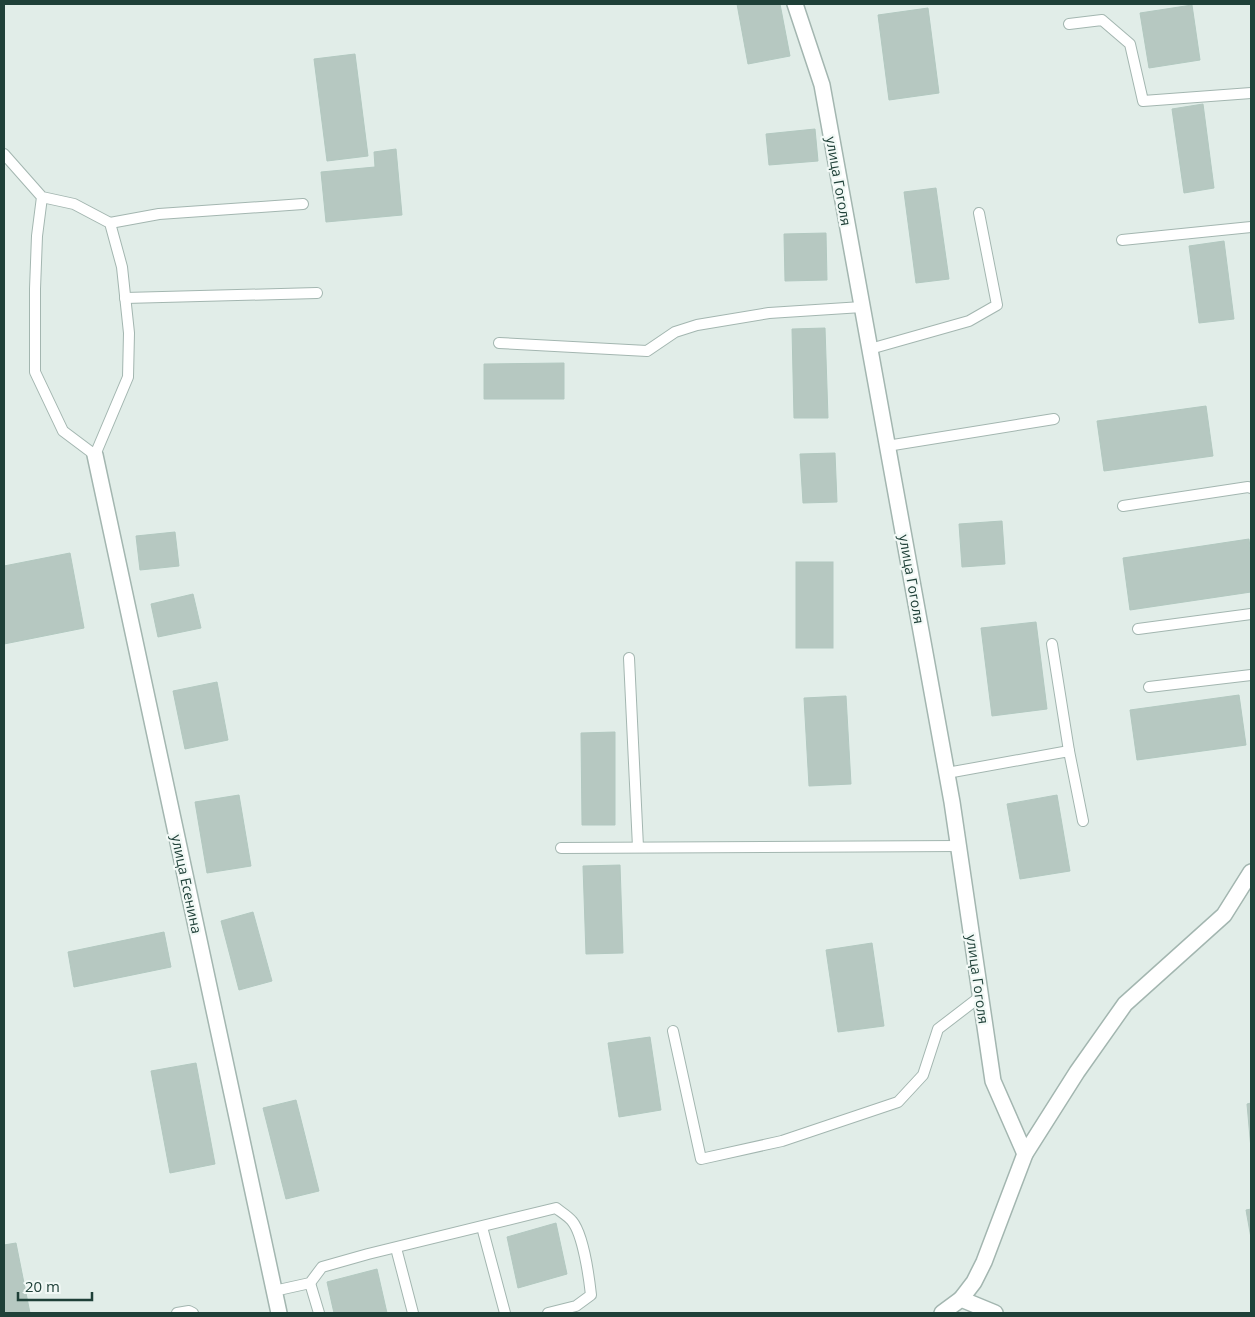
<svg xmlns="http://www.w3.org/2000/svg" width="1255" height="1317" font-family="'Open Sans',sans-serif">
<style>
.building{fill:#b6c8c1;stroke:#b2c8c0}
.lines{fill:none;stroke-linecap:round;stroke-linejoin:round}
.service-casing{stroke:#a3b6b0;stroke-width:12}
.minor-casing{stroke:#a3b6b0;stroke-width:18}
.tertiary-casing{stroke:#a3b6b0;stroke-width:18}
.service{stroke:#fff;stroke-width:10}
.minor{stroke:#fff;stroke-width:15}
.tertiary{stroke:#fff;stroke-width:15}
.labels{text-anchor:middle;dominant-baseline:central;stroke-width:4.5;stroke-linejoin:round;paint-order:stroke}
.street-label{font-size:14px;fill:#1f4038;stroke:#f2f9f6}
</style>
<rect width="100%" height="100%" fill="#e1ede8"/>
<g class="building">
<polygon points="737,4 780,4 790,56 748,64"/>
<polygon points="1192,5 1200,60 1149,68 1140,13"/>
<polygon points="928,8 939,93 889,100 878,15"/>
<polygon points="355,54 368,156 327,161 314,59"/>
<polygon points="1203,104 1214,188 1184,193 1172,109"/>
<polygon points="815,129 818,161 769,165 766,134"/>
<polygon points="396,149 402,215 326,222 321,172 375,167 374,152"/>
<polygon points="936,188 949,279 916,283 904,192"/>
<polygon points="826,233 827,280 785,281 784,234"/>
<polygon points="1224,241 1234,319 1199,323 1189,246"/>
<polygon points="825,328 828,418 794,418 792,329"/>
<polygon points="564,363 564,399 484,399 484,364"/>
<polygon points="1206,406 1213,456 1104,471 1097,421"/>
<polygon points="835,453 837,502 803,503 800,454"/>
<polygon points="1002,521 1005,564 962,567 959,524"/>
<polygon points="175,532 179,566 140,570 136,536"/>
<polygon points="1249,539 1251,556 1251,592 1130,610 1123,558"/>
<polygon points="70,553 84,628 4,644 4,566"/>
<rect x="796" y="562" width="37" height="86"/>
<polygon points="193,594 201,628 158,637 151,604"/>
<polygon points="1036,622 1047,709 992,716 981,628"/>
<polygon points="217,682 228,740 185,749 173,691"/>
<polygon points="1239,695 1246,745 1137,760 1130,710"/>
<polygon points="846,696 851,784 809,786 804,698"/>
<polygon points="615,732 615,825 582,825 581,733"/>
<polygon points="239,795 251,866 207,873 195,802"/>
<polygon points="1057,795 1070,871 1020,879 1007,804"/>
<polygon points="620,865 623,953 586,954 583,866"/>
<polygon points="253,912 272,981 239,990 221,921"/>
<polygon points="164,932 171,967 74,987 68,952"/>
<polygon points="872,943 884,1026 838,1032 826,950"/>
<polygon points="650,1037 661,1110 619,1117 608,1043"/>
<polygon points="196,1063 215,1164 170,1173 151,1071"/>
<polygon points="296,1100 319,1191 286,1199 263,1108"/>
<polygon points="1251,1103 1251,1149 1247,1104"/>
<polygon points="1251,1209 1251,1238 1246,1210"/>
<polygon points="556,1223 567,1274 518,1288 507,1237"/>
<polygon points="16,1243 30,1313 4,1313 4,1245"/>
<polygon points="377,1269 387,1313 334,1313 327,1282"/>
</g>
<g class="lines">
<g class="service-casing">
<g id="service">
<polyline points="1069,24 1102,20 1130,44 1143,101 1251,93"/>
<polyline points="4,154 42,197 74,204 110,223 122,267 129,333 128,377 95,455 63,431 35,372 35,289 37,236 42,197"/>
<polyline points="110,223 159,214 303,204"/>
<polyline points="1122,240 1251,227"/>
<polyline points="125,298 317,293"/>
<polyline points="499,343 647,351 675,332 697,325 769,313 862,307"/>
<polyline points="870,349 969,321 997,305 979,213"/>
<polyline points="887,446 1054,419"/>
<polyline points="1123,506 1248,487 1251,488"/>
<polyline points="1138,629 1251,614"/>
<polyline points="1052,644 1069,751"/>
<polyline points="629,658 638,847"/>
<polyline points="1149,687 1251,675"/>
<polyline points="947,773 1069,751 1083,821"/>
<polyline points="561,848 959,846"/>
<polyline points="673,1031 701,1159 782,1141 898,1102 923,1075 938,1029 981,996"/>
<polyline points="482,1227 505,1313"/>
<polyline points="396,1248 413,1313"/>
<polyline points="310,1283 319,1313"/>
<path d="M274,1291L310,1283L322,1267L368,1254L556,1208C561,1212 568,1216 572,1221C583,1234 589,1277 591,1295L576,1306L548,1313"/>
<polyline points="177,1313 189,1311 193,1313"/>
</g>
</g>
<g class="minor-casing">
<g id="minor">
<polyline points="795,4 822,85 952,802 993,1081 1025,1154"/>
<polyline points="95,455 279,1313"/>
<polyline points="961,1299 974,1282 984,1262 1025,1154 1077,1072 1125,1004 1224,915 1251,872"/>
</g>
</g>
<g class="tertiary-casing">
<polyline id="tertiary" points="942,1313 961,1299 995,1313"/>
</g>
<use href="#service" class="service"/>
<use href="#minor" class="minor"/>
<use href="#tertiary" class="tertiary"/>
</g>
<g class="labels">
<g class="street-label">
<text transform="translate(839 181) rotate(80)">улица Гоголя</text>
<text transform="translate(912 579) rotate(80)">улица Гоголя</text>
<text transform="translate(187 884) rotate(78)">улица Есенина</text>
<text transform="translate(978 979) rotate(82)">улица Гоголя</text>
</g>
</g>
<rect width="1255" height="1317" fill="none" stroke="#1f4038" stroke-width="10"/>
<path d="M18 1292v8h74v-8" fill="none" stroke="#1f4038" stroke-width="2.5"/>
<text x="25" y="1292" font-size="15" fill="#1f4038" stroke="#f2f9f6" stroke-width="4" paint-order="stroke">20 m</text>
</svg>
